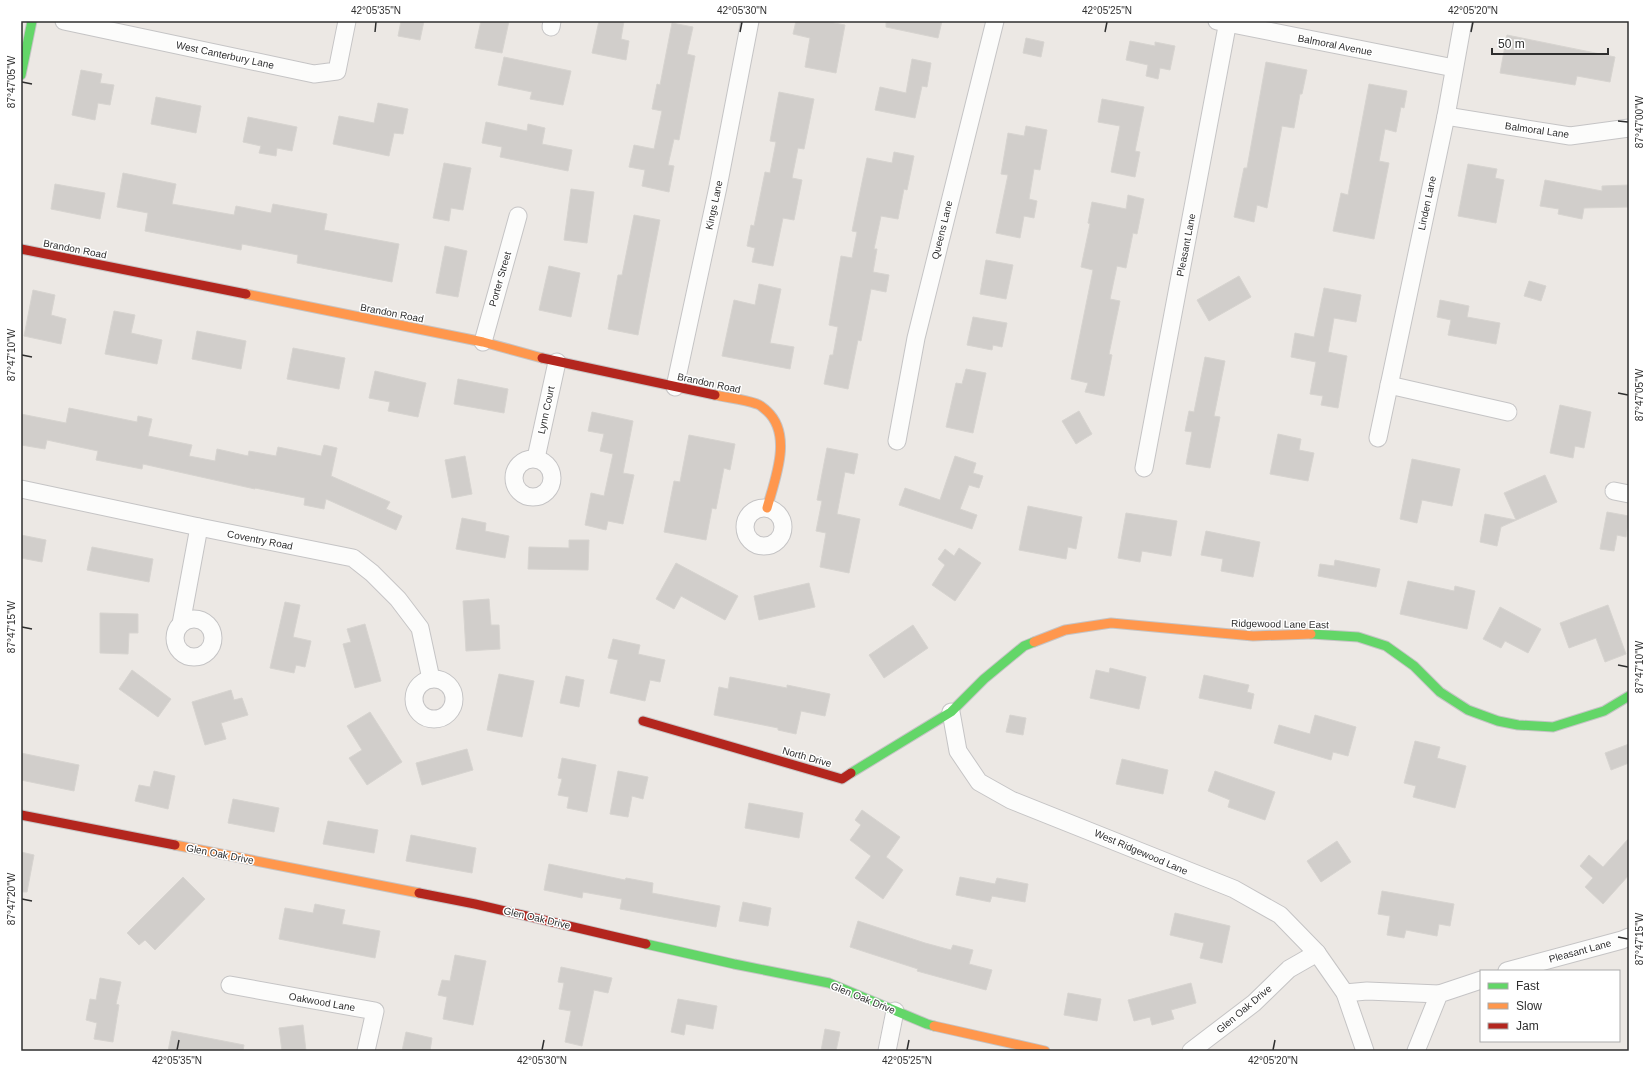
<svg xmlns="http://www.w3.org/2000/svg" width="1650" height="1072" font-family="Helvetica,sans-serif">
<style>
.building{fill:#d1cecb;stroke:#d7d4d0}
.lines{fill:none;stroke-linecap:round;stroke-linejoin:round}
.street-casing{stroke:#c5c4c5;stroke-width:19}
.fast-casing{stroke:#c5c4c5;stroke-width:11}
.slow-casing{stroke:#c5c4c5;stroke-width:11}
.jam-casing{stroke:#c5c4c5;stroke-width:11}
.street{stroke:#fcfcfb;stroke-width:17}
.fast{stroke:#63d668;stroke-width:9}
.slow{stroke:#ff974d;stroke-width:9}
.jam{stroke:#b3261e;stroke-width:9}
.ticks{fill:none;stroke:#2e2e2e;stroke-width:1.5}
.labels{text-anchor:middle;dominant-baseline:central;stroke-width:3;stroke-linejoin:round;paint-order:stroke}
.street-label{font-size:10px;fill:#2e2e2e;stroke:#fff}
.neatline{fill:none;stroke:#2e2e2e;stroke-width:1.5}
.ticks-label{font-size:10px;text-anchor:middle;fill:#2e2e2e}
</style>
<rect width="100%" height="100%" fill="#ece8e4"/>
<g class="building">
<polygon points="401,21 424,21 420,40 398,36"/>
<polygon points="481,21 509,21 502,53 475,48"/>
<polygon points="599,21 624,21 621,39 629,41 626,60 592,53"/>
<polygon points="796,21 824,21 845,25 836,73 805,67 810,38 793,34"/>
<polygon points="886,21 942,21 938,38 886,27"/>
<polygon points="672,23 693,27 687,54 695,56 679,140 674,139 668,165 674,166 669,192 642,186 645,170 629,167 634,145 654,149 662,111 652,109 657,84 660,85"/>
<polygon points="1507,35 1615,57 1610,82 1577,76 1575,85 1500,73"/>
<polygon points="1026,38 1044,42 1041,57 1023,53"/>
<polygon points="1130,41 1155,46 1155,42 1175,46 1170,70 1160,68 1158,79 1146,76 1148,65 1126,60"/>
<polygon points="504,57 571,71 563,105 530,99 532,92 498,85"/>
<polygon points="912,59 931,63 927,87 922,86 915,118 875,110 880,87 906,93"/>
<polygon points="1266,62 1307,70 1302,94 1300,94 1294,128 1282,126 1267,208 1257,205 1254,222 1234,217 1244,168 1247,168"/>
<polygon points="81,70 102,74 100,83 114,85 110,105 98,103 95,120 72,115"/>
<polygon points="1369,84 1407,91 1404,108 1401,107 1396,132 1385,129 1379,161 1389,163 1374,239 1333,231 1341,193 1348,195"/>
<polygon points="779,92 814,99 804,149 798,148 792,178 802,180 794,220 783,218 773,266 752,262 755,248 747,246 751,225 754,226 765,172 770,173 776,142 770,141"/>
<polygon points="156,97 201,106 196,133 151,124"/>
<polygon points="1102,99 1144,107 1135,151 1140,152 1135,177 1111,172 1120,126 1098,122"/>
<polygon points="378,103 408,109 403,134 394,133 389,156 333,144 339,116 374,123"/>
<polygon points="248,117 297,127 292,151 277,148 276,156 259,153 261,146 243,142"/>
<polygon points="486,122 527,131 528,124 545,128 542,144 572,150 568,171 500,157 502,147 482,143"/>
<polygon points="1026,126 1047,130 1040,170 1034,169 1029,199 1037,201 1034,218 1024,216 1020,238 996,233 1008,175 1001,174 1008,133 1024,136"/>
<polygon points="894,152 914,156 907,190 904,189 898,219 881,216 874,249 877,249 873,272 889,275 886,292 871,289 861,341 858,340 848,389 824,384 830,355 833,355 838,327 829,325 841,256 852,258 857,232 852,231 867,158 892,163"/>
<polygon points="444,163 471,168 463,210 451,208 449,221 433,218"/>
<polygon points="1468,164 1497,169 1495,178 1504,180 1496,223 1458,216"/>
<polygon points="123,173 176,184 172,204 234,215 236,206 271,213 273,204 327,214 324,230 399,244 392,282 297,263 298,255 242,244 241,250 145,231 148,213 117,207"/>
<polygon points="1545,180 1602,191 1602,186 1629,185 1629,207 1584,208 1582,219 1558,214 1559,209 1540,206"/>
<polygon points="55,184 105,193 100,219 51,209"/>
<polygon points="571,189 594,192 587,243 564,240"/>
<polygon points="1128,195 1144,199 1137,234 1133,233 1126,268 1117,266 1110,299 1120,301 1109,354 1112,355 1104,396 1085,392 1088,383 1071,379 1093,270 1081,267 1090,224 1088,223 1092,202 1126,209"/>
<polygon points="634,215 660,220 638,335 608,329 618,275 622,275"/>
<polygon points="445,246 467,251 458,297 436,293"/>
<polygon points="986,260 1013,265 1006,299 980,294"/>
<polygon points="549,266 580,273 571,317 539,310"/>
<polygon points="1239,276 1251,297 1209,321 1197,300"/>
<polygon points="1529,281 1546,286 1541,301 1524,296"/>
<polygon points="759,284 781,289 770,343 794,347 790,369 722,356 734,300 755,305"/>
<polygon points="1324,288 1361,295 1356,322 1334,318 1328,352 1347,356 1338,408 1321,405 1323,396 1310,394 1316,362 1291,357 1295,333 1314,337"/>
<polygon points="33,290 55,295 51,315 66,319 61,344 24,336"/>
<polygon points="1440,300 1469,306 1467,317 1500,323 1496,344 1448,335 1451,320 1437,317"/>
<polygon points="114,311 135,315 131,333 162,340 157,364 105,354"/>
<polygon points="973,317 1007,323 1002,347 993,345 992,350 967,345"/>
<polygon points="197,331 246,341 241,369 192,359"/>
<polygon points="293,348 345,358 339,389 287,379"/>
<polygon points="1205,357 1225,361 1214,416 1220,417 1210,468 1186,464 1192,432 1185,431 1189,411 1194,412"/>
<polygon points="966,369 986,373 973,433 946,427 956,383 962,384"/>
<polygon points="375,371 426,383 418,417 388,411 390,402 369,398"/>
<polygon points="458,379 508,389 504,413 454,404"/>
<polygon points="1560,405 1591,412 1584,448 1575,446 1573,458 1550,453"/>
<polygon points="69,408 137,422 138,416 152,419 148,436 192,445 189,456 215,461 217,449 248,456 249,451 276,456 278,447 321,456 324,445 337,448 331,476 390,502 386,509 402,516 396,530 326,499 324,509 304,505 305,498 255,488 255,489 143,464 142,469 96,460 98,451 47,440 45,449 21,445 21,414 66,423"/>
<polygon points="1079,411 1092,434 1076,444 1062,421"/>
<polygon points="592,412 633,421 623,473 634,475 623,524 608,521 606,530 585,525 591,493 604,496 613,454 600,451 604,434 588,431"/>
<polygon points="1278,434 1301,439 1299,450 1314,453 1308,481 1270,474"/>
<polygon points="689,435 735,444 730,470 724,468 716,509 712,508 706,540 664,532 674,481 680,482"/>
<polygon points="827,448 858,454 854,474 845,472 837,514 860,519 849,573 820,567 826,533 816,531 822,501 817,500"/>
<polygon points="465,456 472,494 452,498 445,460"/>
<polygon points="955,456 976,463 973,473 983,476 979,488 969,485 960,509 977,515 972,529 899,505 905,488 940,500"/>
<polygon points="1412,459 1460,469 1452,506 1422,500 1417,523 1400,519"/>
<polygon points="1545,475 1557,502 1501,527 1497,546 1480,542 1485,514 1516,520 1504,493"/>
<polygon points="1028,506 1082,517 1076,549 1068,547 1066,559 1019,550"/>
<polygon points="1607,512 1629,516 1626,537 1617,535 1614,551 1600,549"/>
<polygon points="1126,513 1177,521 1171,556 1142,551 1140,562 1118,558"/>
<polygon points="462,518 486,523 485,531 509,536 505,558 456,549"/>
<polygon points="1206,531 1260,542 1253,577 1221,571 1223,559 1201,555"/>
<polygon points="21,535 46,540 42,562 21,558"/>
<polygon points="569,540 589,540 588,570 528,569 529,547 569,548"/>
<polygon points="92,547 153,559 149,582 87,570"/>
<polygon points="959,548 981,563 955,601 932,585 945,565 938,559 945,549 954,556"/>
<polygon points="1335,560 1380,569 1376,587 1318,576 1320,564 1334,566"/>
<polygon points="676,563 738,596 725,620 681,596 674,609 656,599"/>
<polygon points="1408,581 1454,591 1455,586 1475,591 1467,629 1400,614"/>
<polygon points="809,583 815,607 759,620 754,596"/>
<polygon points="489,599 491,625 499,625 500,649 466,651 463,601"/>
<polygon points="285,602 300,605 293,637 311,641 305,667 296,665 294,673 270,668"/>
<polygon points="1608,605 1626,654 1605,662 1596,638 1569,648 1560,623"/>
<polygon points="1500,607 1541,629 1528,653 1505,641 1501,648 1483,639"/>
<polygon points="100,613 138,614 138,633 129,633 128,654 100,653"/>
<polygon points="365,624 381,681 355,688 343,644 351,642 347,629"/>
<polygon points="913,625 928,648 884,678 869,655"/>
<polygon points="613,639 640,645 638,654 665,660 660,682 650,680 645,701 610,693 618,660 608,658"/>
<polygon points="1110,668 1146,677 1139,709 1090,698 1096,670 1109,673"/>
<polygon points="132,670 171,699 158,717 119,689"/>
<polygon points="499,674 534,681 522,737 487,730"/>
<polygon points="1204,675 1249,685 1247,692 1254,694 1251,709 1199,698"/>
<polygon points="566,676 584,680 579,707 560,703"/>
<polygon points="730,677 787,688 787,685 830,694 825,716 801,711 796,734 778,730 778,728 714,715 719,687 728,689"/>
<polygon points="231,690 234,700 242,698 248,715 221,723 226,739 205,745 192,702"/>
<polygon points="370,712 402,762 367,785 349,758 362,750 347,726"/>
<polygon points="1010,715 1026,718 1023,735 1006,732"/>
<polygon points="1315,715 1356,727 1348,756 1333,752 1331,760 1274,743 1279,725 1310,734"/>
<polygon points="1415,741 1440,747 1437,758 1466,766 1455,808 1413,797 1416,786 1404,783"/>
<polygon points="1629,744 1629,763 1611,770 1605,753"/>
<polygon points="467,749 473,770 422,785 416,763"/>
<polygon points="21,753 79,765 74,791 21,780"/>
<polygon points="562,758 596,765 587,812 567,808 569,797 558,795 562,779 558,778"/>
<polygon points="1122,759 1168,770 1163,794 1116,784"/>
<polygon points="154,771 175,776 168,809 135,801 139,785 150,787"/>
<polygon points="618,771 648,777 643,799 632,796 628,817 610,814"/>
<polygon points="1215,771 1275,792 1265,820 1228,807 1230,800 1208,791"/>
<polygon points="233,799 279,808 274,832 228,823"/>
<polygon points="749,803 803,813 799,838 745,828"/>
<polygon points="862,810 900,837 886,857 903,870 883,899 855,878 871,856 850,840 861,825 855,820"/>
<polygon points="328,821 378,830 374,853 323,844"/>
<polygon points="411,835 476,848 472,873 406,861"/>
<polygon points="1629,838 1629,875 1603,904 1585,887 1593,878 1580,866 1589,855 1603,867"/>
<polygon points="1337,841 1351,862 1321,882 1307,861"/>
<polygon points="21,852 34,855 27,892 21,892"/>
<polygon points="549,864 625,880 626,878 653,883 652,893 720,906 716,927 620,909 622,899 583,892 582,898 544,890"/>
<polygon points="183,877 205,899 155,950 145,940 139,945 127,933"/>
<polygon points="960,877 995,884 997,878 1028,884 1025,902 992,896 990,902 956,895"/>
<polygon points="1382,891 1454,904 1450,926 1439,924 1437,936 1406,930 1404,938 1387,935 1390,916 1378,914"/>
<polygon points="743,902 771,908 768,926 739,921"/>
<polygon points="315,904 345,910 342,924 380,931 375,958 279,939 285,908 313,913"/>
<polygon points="1175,913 1230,926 1222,963 1200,958 1204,943 1170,935"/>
<polygon points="858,921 925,943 951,950 953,945 973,950 969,964 992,970 986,990 917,971 918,969 850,947"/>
<polygon points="455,955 486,961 473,1025 443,1019 447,997 438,995 442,980 450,981"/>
<polygon points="561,967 612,978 608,993 594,990 582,1046 565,1042 571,1011 559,1009 564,983 558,982"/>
<polygon points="100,978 121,982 116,1004 119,1005 113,1042 94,1039 97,1023 86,1020 90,999 96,1000"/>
<polygon points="1191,983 1196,1003 1171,1010 1174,1019 1152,1025 1150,1017 1134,1021 1128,1000"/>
<polygon points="1068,993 1101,999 1097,1021 1064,1015"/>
<polygon points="678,999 717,1006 713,1029 686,1024 684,1035 671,1032"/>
<polygon points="303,1025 306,1051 282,1051 279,1028"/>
<polygon points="825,1029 840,1032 836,1051 821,1051"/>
<polygon points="172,1031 244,1045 243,1051 168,1051"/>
<polygon points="406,1032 432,1038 430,1051 402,1051"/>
</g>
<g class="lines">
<g class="street-casing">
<g id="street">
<polyline points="64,21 314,74 337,71 347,21"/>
<polyline points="1217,21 1454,68"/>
<polyline points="551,27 552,21"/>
<polyline points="1446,116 1570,136 1629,128"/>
<polyline points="483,342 518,216"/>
<polyline points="1389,385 1508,412"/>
<polyline points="675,387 718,187 750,21"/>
<polyline points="1378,438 1446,116 1463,21"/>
<polyline points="897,441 916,338 995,21"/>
<polyline points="536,458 557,362"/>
<circle cx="533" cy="478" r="19"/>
<polyline points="1144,468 1228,21"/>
<polyline points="21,489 199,527 353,558 372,573 398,599 420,628 431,679"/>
<polyline points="1614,491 1629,494"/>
<circle cx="764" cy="527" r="19"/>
<circle cx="194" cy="638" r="19"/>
<polyline points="181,624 199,527"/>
<circle cx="434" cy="699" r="20"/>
<polyline points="951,712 958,751 979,782 1011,800 1234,889 1280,915 1317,953 1345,993 1365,1051"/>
<polyline points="1507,971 1622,940 1629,937"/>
<polyline points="230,985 375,1011 366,1051"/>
<polyline points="1345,993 1367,991 1439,994"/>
<polyline points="887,1051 895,1011"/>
<polyline points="1191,1051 1254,1003 1289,969 1317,953"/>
<polyline points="1416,1051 1439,994 1481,980"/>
</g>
</g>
<g class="fast-casing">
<g id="fast">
<polyline points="21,75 32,21"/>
<polyline points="1311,634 1358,637 1386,646 1414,666 1440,692 1468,710 1498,721 1518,725 1553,727 1604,711 1629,696"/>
<polyline points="851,773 951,712 984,679 1024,646 1034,642"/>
<polyline points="646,944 734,964 829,983 927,1024 934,1026"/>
</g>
</g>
<g class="slow-casing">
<g id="slow">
<polyline points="246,294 483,342 542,358"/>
<path d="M715,395C728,398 744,399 757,404C761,405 764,409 767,411C793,435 775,479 767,508"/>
<polyline points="1034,642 1065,630 1111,623 1253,636 1311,634"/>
<polyline points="175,845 419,893"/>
<polyline points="934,1026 1045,1051"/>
</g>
</g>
<g class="jam-casing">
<g id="jam">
<polyline points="21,249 246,294"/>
<polyline points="542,358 715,395"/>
<polyline points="643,721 842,779 851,773"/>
<polyline points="21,815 175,845"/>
<polyline points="419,893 475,904 646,944"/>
</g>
</g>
<use href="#street" class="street"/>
<use href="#fast" class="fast"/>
<use href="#slow" class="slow"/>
<use href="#jam" class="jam"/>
</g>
<path class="ticks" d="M375,32L376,22M740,32L742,22M1105,32L1107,22M1471,32L1473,22M22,82L32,84M1618,121L1628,122M22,355L32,357M1618,393L1628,395M22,627L32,629M1618,665L1628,667M22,899L32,901M1618,937L1628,939M177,1050L179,1040M542,1050L544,1040M907,1050L909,1040M1273,1050L1275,1040"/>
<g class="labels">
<g class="street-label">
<text transform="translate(1335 45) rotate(11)">Balmoral Avenue</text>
<text transform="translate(225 55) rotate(12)">West Canterbury Lane</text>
<text transform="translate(1537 130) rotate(8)">Balmoral Lane</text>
<text transform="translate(1427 203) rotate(-78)">Linden Lane</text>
<text transform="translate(714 205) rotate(-78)">Kings Lane</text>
<text transform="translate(942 230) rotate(-76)">Queens Lane</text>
<text transform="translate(1186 245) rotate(-79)">Pleasant Lane</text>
<text transform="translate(75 249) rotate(11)">Brandon Road</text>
<text transform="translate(500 279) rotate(-74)">Porter Street</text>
<text transform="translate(392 313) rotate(11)">Brandon Road</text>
<text transform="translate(709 383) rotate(12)">Brandon Road</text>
<text transform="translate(546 410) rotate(-78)">Lynn Court</text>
<text transform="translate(260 540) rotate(11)">Coventry Road</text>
<text transform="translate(1280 624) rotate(1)">Ridgewood Lane East</text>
<text transform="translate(807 757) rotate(16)">North Drive</text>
<text transform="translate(1141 852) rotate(23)">West Ridgewood Lane</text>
<text transform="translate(220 854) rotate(11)">Glen Oak Drive</text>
<text transform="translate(537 918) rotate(13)">Glen Oak Drive</text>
<text transform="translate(1580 951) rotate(-15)">Pleasant Lane</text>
<text transform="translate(863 998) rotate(22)">Glen Oak Drive</text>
<text transform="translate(322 1002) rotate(10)">Oakwood Lane</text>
<text transform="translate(1244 1009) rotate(-40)">Glen Oak Drive</text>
</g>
</g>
<rect width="1650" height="1072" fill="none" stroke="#ffffff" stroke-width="44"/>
<rect x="1480" y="970" width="140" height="72" fill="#ffffff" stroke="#ababab"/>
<rect x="1488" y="983" width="20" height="6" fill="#63d668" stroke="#ababab"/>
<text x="1516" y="990" font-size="12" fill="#2e2e2e">Fast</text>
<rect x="1488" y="1003" width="20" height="6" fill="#ff974d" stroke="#ababab"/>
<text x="1516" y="1010" font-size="12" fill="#2e2e2e">Slow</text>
<rect x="1488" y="1023" width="20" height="6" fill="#b3261e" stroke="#ababab"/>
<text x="1516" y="1030" font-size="12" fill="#2e2e2e">Jam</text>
<path d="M1492 48v6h116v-6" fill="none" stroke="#2e2e2e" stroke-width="2"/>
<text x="1498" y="48" font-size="12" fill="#2e2e2e" stroke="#ffffff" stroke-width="3" paint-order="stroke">50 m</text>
<rect x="22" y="22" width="1606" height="1028" class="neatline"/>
<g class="ticks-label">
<text x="376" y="14">42°05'35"N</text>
<text x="742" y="14">42°05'30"N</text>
<text x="1107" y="14">42°05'25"N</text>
<text x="1473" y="14">42°05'20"N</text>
<text transform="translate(11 82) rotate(-90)" y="4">87°47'05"W</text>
<text transform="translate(1639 122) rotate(-90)" y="4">87°47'00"W</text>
<text transform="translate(11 355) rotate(-90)" y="4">87°47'10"W</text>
<text transform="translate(1639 395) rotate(-90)" y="4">87°47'05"W</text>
<text transform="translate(11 627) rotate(-90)" y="4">87°47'15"W</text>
<text transform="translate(1639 667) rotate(-90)" y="4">87°47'10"W</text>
<text transform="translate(11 899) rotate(-90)" y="4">87°47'20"W</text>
<text transform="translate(1639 939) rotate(-90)" y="4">87°47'15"W</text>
<text x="177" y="1064">42°05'35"N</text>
<text x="542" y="1064">42°05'30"N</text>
<text x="907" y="1064">42°05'25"N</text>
<text x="1273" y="1064">42°05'20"N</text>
</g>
</svg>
